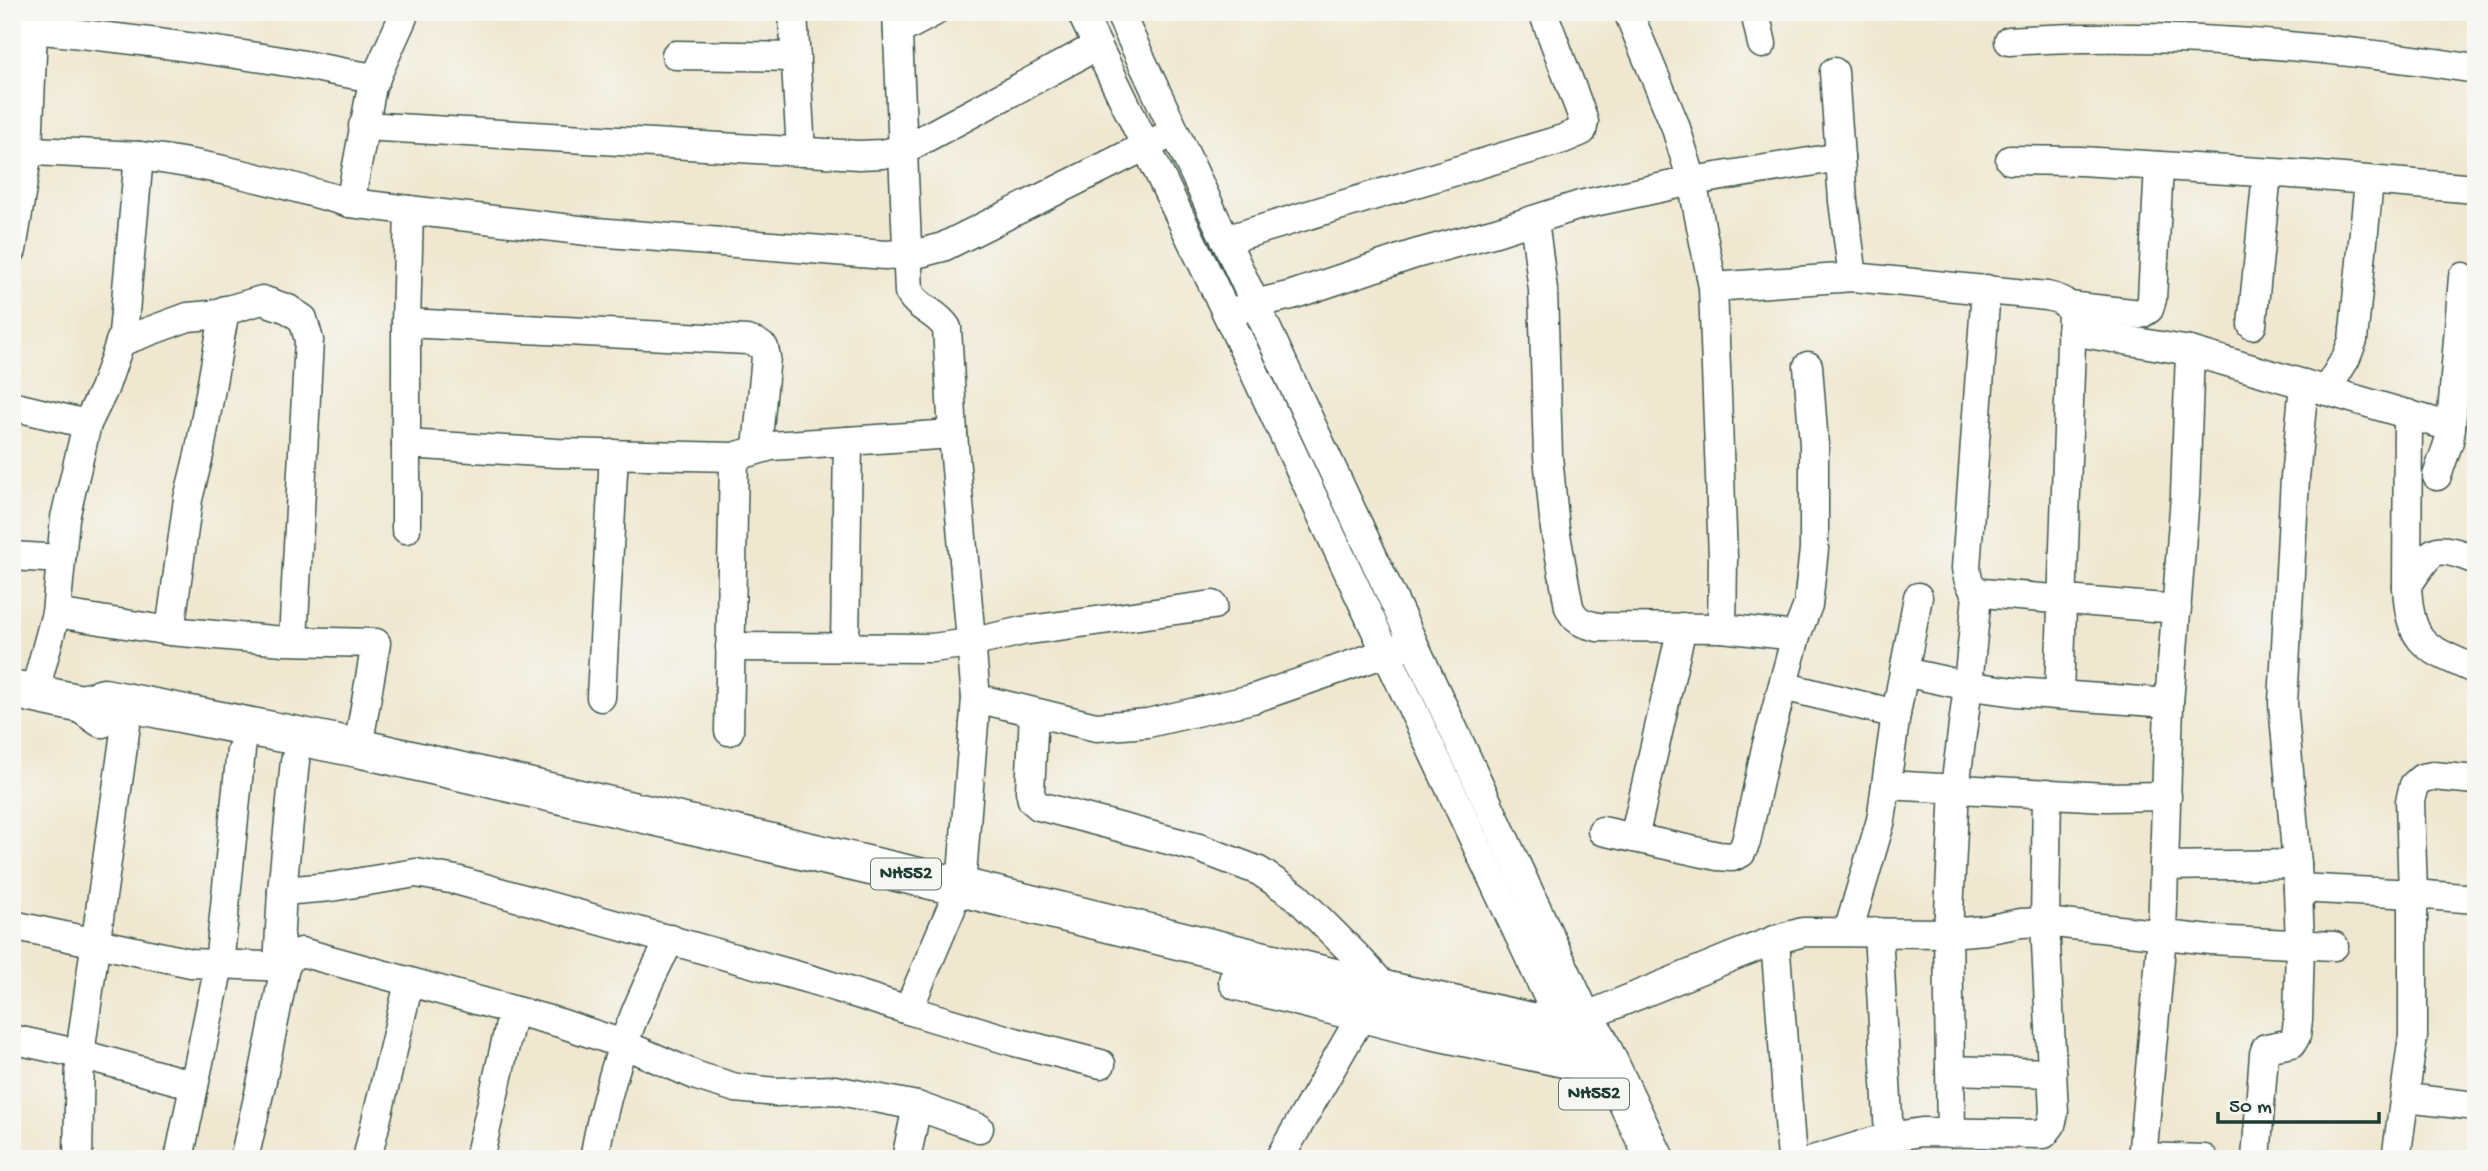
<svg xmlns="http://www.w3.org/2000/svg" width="2488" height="1171" font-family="'Gochi Hand',sans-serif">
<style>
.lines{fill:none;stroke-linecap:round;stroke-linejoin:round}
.minor-casing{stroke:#3e564b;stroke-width:31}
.highway-casing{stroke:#3e564b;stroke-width:41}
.minor{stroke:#fff;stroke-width:28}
.highway{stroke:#fff;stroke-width:38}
.labels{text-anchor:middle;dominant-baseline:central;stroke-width:6;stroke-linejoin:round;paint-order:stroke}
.shield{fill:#f6f6f2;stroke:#60746d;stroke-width:2}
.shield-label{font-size:19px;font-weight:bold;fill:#1f3d34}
</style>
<rect width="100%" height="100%" fill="#f6f6f2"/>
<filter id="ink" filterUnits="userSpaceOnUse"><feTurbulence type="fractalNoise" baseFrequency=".0143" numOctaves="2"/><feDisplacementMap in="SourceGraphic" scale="14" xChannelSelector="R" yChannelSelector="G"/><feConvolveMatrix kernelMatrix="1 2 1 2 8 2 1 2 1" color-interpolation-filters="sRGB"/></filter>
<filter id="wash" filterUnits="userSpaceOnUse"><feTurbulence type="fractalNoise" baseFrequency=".00686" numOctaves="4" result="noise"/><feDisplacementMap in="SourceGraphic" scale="28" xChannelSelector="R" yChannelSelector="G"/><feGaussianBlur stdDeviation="1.57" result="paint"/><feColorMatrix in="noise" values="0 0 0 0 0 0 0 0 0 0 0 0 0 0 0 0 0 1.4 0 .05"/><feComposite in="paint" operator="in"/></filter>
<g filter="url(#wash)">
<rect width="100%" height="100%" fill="#efe7cf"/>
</g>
<g filter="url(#ink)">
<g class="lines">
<g class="minor-casing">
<g id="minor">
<path d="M27,12L33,29C114,37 195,47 275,60C308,65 342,73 376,78"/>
<polyline points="793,12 801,152"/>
<path d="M897,12L909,292C919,310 936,311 947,328L953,434L976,698L961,887"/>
<polyline points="1081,12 1227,314 1563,1029"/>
<path d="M1119,12C1278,354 1438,694 1596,1036"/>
<polyline points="1628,12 1675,125 1692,181 1713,287 1723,558 1722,628 1796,636 1808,605 1814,549 1814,445 1808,366"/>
<polyline points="1755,12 1762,44"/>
<polyline points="898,31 934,12"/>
<path d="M2009,41C2164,31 2322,45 2476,69"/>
<polyline points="676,55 796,57"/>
<polyline points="1834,72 1843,201 1853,277"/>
<polyline points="363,126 859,155 882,154 905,149 1097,46"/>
<polyline points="12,150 139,156 123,334 104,389 87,424 65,518 56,613 34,694"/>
<path d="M139,156C211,164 280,183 350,203L372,86L403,17"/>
<polyline points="2010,160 2081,161 2307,175 2476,189"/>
<polyline points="350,203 596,232 885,255 920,253 943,247 1162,138"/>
<path d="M1534,220L1543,290L1548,456L1555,529L1569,607C1575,621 1583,624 1598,627L1722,628"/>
<polyline points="1225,240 1563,139 1582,131 1584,122 1580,110 1543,12"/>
<polyline points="12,250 28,151 33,29"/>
<path d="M1713,287L1853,277L2047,296C2060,299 2067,301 2072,314L2059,695"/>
<path d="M1986,289L1966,568C1968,581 1969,587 1982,593L2177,609"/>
<polyline points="2068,306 2141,314 2149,309 2152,299 2159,166"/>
<polyline points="1236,311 1254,304 1292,295 1415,254 1496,232 1580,205 1692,181 1840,157"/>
<polyline points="406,323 747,340 757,343 764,348 766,357 757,448"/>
<polyline points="2252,325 2267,173"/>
<polyline points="2071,331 2190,351 2451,427"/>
<polyline points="120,342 188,317 211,315 262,300 288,309 303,319 309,340 293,640"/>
<polyline points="2326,391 2346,358 2353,340 2369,182"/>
<polyline points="12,406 87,424"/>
<path d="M2408,414L2407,586C2410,646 2425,647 2476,670"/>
<polyline points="406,444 557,453 734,457 771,446 953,434"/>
<polyline points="2437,476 2449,441 2451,427 2463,277"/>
<polyline points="406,529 406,323 409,210"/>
<polyline points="12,556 61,559"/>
<path d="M2407,586C2433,549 2430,542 2476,560"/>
<polyline points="56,613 170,631 284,641 376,643 358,748"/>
<polyline points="170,631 188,499 199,455 225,310"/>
<polyline points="845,646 848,441"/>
<polyline points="730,647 932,648 970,643 1022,631 1213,605"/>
<polyline points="1904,672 1964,685 2015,692 2169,703"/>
<polyline points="1964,685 1968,684 1976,606 1977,596 1973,589"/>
<polyline points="1783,686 1896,714"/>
<polyline points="601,697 614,454"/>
<polyline points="976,698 1096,727 1148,723 1252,699 1403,647"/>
<polyline points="1034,713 1030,791 1032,800 1039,806 1199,848 1259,871 1296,896 1359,959 1388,991"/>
<polyline points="729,731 734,457"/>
<polyline points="1886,785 2106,797 2167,796"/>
<polyline points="1602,831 1718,856 1732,857 1741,853 1746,842 1766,748 1796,636"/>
<polyline points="1634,838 1682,627"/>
<polyline points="2164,866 2297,864"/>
<polyline points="2298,888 2413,894 2410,801 2414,785 2422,778 2433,776 2476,780"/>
<polyline points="282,891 331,887 416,873 456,880 816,981 908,1010 951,909"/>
<polyline points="12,925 191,963 285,967"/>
<polyline points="1848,932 1881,820 1896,714 1918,597"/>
<polyline points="1878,932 1889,1137"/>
<polyline points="1775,940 1792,1159"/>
<polyline points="278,967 282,891 295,761"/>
<polyline points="908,1010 1015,1042 1101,1064"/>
<polyline points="1587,1016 1736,955 1775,940 1803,932 1948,933 1985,930 2021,923 2045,922 2211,940 2334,946"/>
<polyline points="12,1039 80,1054 194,1085"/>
<polyline points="1950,1070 2052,1073"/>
<polyline points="2406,1098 2476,1106"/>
<polyline points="1951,1133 1948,933 1955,788 1968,686"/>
<polyline points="2142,1157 2204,1159"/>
<polyline points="78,1159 80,1054 126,725"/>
<polyline points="179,1159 219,965 241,750"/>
<polyline points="244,1159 263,1076 285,967 291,957 301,952 560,1023 623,1044 697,1076 736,1088 776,1092 835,1090 917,1106 979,1128"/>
<polyline points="367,1159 409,983"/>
<polyline points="479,1159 513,1011"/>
<path d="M594,1159C607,1082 633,1007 671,939"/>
<polyline points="906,1159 917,1106"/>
<polyline points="1279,1159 1363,1013"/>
<polyline points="1816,1159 1889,1137 1922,1132 2044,1134 2051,1125 2054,1113 2045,922 2047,793"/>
<polyline points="2142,1159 2162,935 2169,703 2185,496 2190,351"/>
<polyline points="2256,1159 2264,1054 2266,1048 2292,1043 2296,1036 2298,1020 2300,944 2297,864 2283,703 2295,478 2304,384"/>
<polyline points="2396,1159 2413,1036 2413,894 2476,899"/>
</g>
</g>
<g class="highway-casing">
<g id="highway">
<polyline points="12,689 82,704 102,718"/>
<polyline points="82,704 104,698 358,748 923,878 1388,991 1596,1036 1655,1159"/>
<polyline points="1238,981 1417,1027 1611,1068"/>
</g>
</g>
<use href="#minor" class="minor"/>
<use href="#highway" class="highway"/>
</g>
</g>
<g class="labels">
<g class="shield">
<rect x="871" y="858.5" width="70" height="31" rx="5"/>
<rect x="1559" y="1078.5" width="70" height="31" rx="5"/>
</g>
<g class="shield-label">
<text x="906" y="874">NH552</text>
<text x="1594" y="1094">NH552</text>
</g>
</g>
<rect width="2488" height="1171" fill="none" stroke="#f6f6f2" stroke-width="42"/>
<path d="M2218 1112v10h161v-10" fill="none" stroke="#1f3d34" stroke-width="3.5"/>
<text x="2229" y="1112" font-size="21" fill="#1f3d34" stroke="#f6f6f2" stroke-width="5" paint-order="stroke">50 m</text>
</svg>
